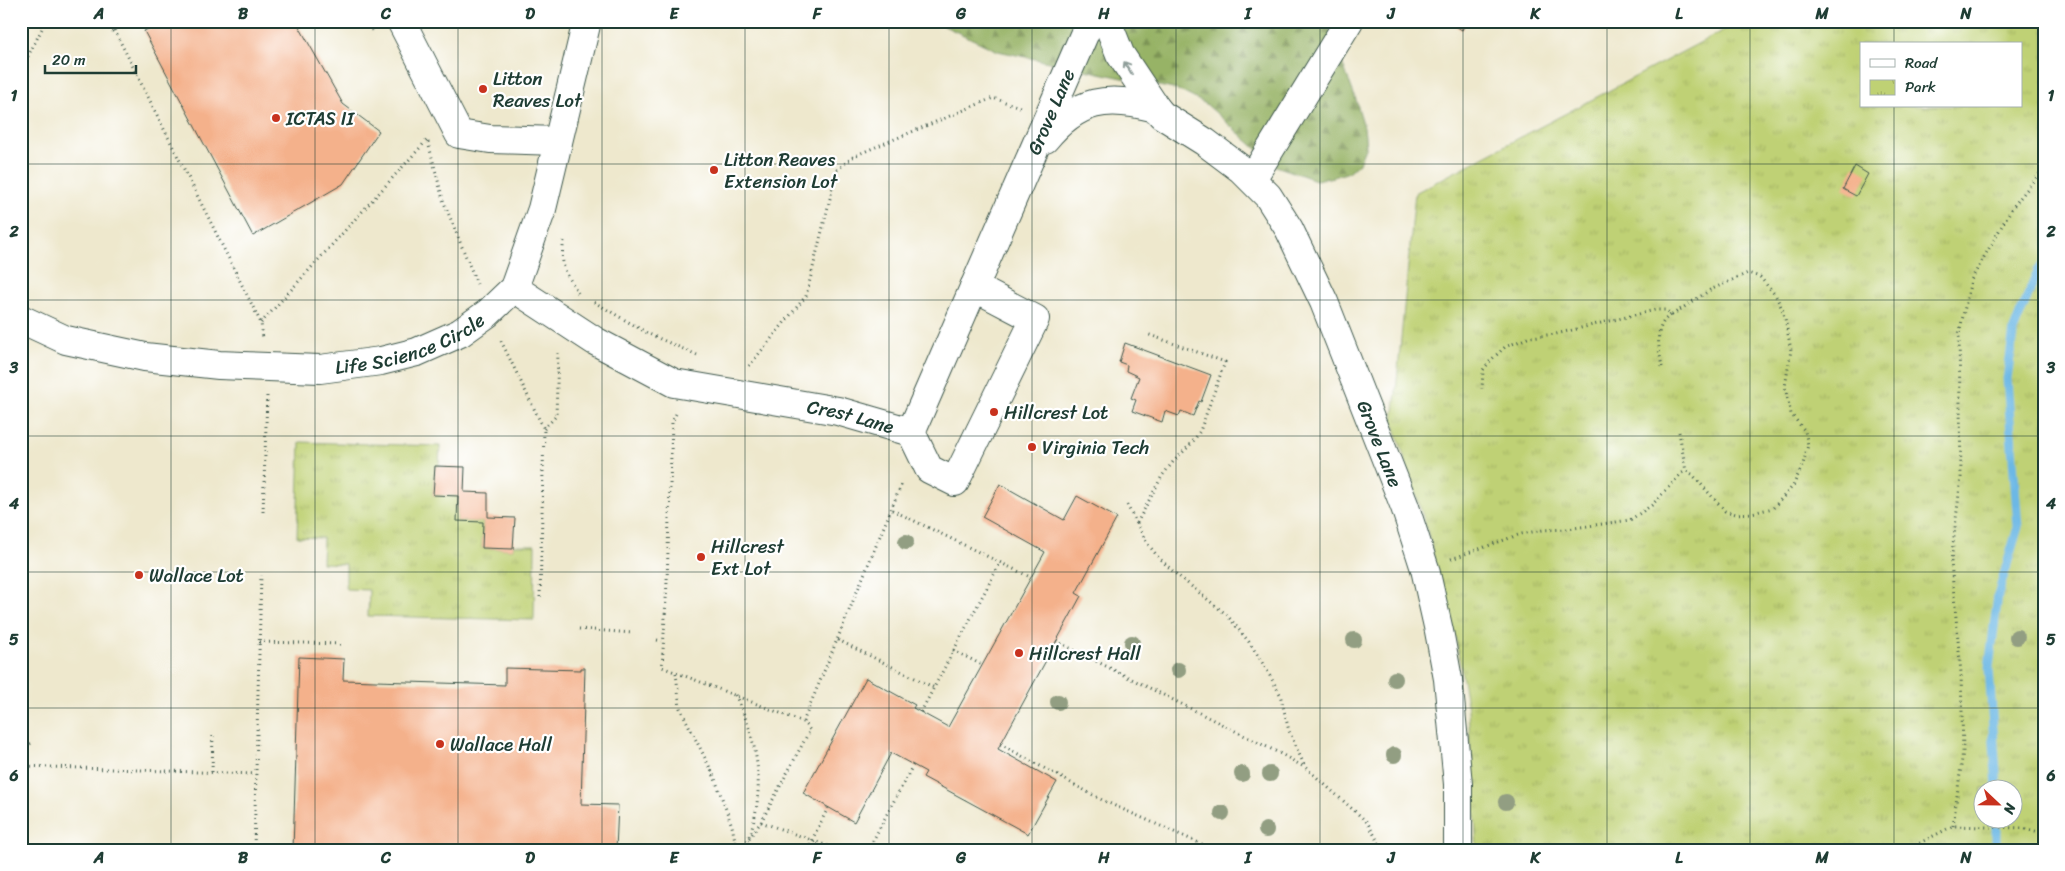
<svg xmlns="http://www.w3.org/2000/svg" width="2065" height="871" font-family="Sriracha,sans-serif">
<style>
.forest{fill:url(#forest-firs);stroke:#5b784d}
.park{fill:url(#park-tufts);stroke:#6f8754;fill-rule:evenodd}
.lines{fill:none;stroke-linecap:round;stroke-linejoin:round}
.stream{stroke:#6cb8e5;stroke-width:9}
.building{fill:#f4b18b}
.minor-casing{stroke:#3e574b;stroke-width:30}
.path{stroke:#3e574b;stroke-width:3;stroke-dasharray:1 4;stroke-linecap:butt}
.minor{stroke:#fff;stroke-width:28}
.tree{fill:#929e82}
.oneway{stroke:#8f9e9a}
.grid{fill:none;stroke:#1f3d34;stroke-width:1;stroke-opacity:0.55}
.poi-dot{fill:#c8321e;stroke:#fff;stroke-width:2}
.labels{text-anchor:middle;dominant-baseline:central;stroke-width:4.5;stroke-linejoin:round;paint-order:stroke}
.poi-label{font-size:19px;fill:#1f3d34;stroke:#fff;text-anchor:start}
.street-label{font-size:19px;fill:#1f3d34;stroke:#fff}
.neatline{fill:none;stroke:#1f3d34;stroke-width:2}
.grid-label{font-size:16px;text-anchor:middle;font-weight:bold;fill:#1f3d34}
</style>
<defs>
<pattern id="forest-firs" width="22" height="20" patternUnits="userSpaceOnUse" patternTransform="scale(1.25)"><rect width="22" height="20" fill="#97b366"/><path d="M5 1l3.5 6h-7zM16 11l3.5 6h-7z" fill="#7b9355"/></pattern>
<pattern id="park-tufts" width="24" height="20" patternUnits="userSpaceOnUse" patternTransform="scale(1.25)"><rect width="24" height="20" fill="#bfd174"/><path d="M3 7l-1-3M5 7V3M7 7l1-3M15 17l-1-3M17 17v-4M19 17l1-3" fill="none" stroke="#a4b465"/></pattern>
</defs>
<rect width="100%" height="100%" fill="#fff"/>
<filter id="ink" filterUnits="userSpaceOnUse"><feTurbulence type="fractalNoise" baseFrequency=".02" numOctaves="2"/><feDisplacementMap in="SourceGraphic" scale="10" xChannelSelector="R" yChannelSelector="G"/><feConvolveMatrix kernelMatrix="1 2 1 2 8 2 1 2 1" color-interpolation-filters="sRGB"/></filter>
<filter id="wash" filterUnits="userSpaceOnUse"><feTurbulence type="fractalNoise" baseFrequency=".0096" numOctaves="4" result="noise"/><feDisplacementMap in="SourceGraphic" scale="20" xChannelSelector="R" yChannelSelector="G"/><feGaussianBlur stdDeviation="1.12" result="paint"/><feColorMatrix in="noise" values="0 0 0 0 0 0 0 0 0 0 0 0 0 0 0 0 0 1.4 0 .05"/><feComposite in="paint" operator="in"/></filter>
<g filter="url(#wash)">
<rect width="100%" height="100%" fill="#eee8cd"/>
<polygon class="forest" points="938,21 1330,21 1329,28 1355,97 1364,127 1366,146 1359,163 1349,172 1334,177 1316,180 1276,166 1206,104 1178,90 998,51 942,25"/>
<g class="park">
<path d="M1741,21H2044V850H1477L1468,709L1456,640L1426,526L1393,422L1415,193ZM1861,44H2021V106H1861ZM1982,788H2012V818H1982Z"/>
<polygon points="300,442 440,446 439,466 435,466 433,495 458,496 457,521 483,522 482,548 513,549 513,545 535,545 534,620 368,616 369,590 346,589 346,564 322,563 323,538 297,537"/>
</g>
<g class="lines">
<g class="stream">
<polyline points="1997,788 1989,668 1998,595 2018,527 2007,379 2014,329 2038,271 2044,263"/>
<polyline points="1996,850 1996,818"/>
</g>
</g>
<g id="blocks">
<g class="building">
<polygon points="165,21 296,21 343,104 379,131 343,184 253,236 144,31"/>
<polygon points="1448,21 1467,21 1462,30"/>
<polygon points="1855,166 1868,174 1856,196 1843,189"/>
<polygon points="1125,343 1211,375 1201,402 1199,401 1193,416 1181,411 1179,416 1165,411 1162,422 1132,411 1136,400 1131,398 1139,377 1126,371 1127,365 1119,362"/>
<polygon points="435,466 465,467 464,492 488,493 488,517 515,518 513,549 482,548 483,522 457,521 458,496 433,495"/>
<polygon points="1000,484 1064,520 1077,496 1117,518 1076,593 1081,596 998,749 1057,782 1028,834 923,777 926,772 891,753 854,822 803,793 866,678 915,705 913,708 948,727 1045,552 982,517"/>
<polygon points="299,657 344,659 343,680 505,685 505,668 581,670 581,668 585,668 581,804 618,805 616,850 293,850"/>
</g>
</g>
</g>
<g filter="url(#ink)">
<use href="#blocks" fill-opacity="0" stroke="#3e574b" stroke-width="1"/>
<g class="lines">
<g class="minor-casing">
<g id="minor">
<polyline points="401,21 459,134 490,139 558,141"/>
<path id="s1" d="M1107,21L1120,54L1156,108L1162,115L1205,142L1241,169L1268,196L1289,229L1324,302L1405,507L1425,569L1439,631L1448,679L1458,784V850"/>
<path d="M1045,139C1078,99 1107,95 1156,108"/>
<polyline points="1252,179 1349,21"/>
<path id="s2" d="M514,288L595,341L674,383L838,411L911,432L1090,21"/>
<path id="s3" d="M21,319L66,340L145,357L219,365L320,369L381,361L417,352L460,333L488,313L514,288L542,209L587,21"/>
<polyline points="911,432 929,469 955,482 1035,319 974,287"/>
</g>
</g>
<g class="path">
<polyline points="95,21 114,32"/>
<polyline points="110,21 261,323 263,339"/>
<polyline points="367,21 372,31"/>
<polyline points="21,70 46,21"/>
<polyline points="428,142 443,200 477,284"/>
<path d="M564,241C559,266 566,272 578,293"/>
<polyline points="594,302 649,334 697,355"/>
<polyline points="261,323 427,140"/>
<polyline points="501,341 544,429 540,598"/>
<polyline points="749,366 806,296 837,170 854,156 993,98 1020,107"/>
<path d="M1662,367C1659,350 1653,325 1671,315"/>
<polyline points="676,414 672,422 667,582 662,667 803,722"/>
<polyline points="544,429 556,416 558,353"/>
<polyline points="1679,432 1686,471"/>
<polyline points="1127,505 1147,543 1159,558 1176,574 1227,615 1249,642 1264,665 1280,694 1289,731 1305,767 1367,822 1383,850"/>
<polyline points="892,510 1030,577"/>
<polyline points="263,512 267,396"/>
<polyline points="1137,523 1162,476 1173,462 1192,443 1200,431 1225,362 1147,334"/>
<polyline points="1451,559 1521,534 1543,530 1567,529 1630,520 1652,505 1682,473 1686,471 1692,474 1725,511 1736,514 1752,513 1773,508 1793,486 1803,464 1808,445 1805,431 1791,414 1785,387 1791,350 1784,313 1776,296 1760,277 1748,273 1710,290 1672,315 1666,310 1655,310 1556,334 1530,337 1505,347 1491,360 1483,370 1482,389"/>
<polyline points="579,629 633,633"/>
<polyline points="657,640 662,641"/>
<polyline points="838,640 933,687"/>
<polyline points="1056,641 1283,755 1304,767"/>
<polyline points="259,642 344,644"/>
<polyline points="953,650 982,665"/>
<polyline points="676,673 680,708 714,776 732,826 737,850"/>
<path d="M735,695C760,743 768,800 743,850"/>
<polyline points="921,712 1000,563"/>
<polyline points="1000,744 1104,801 1215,850"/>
<polyline points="21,748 34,742"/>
<polyline points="21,766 256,774"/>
<polyline points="212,772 213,734"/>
<polyline points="761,822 839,850"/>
<polyline points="1953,826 1963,751 1961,673 1951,562 1961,477 1959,334 1971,280 2012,208 2044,168"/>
<polyline points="749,838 761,822 810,730 803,722 902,483"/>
<polyline points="812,840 828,808"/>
<polyline points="254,850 261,575"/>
<polyline points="801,850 815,841"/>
<polyline points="868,850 913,765"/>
<polyline points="1906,850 1953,826 2022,828 2044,833"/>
</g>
<use href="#minor" class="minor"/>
</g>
<g class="tree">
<circle cx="906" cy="542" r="8"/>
<circle cx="2017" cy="637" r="8"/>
<circle cx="1354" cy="640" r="8"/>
<circle cx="1132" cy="643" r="8"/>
<circle cx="1178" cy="670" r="8"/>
<circle cx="1395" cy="679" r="8"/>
<circle cx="1058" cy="702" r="8"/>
<circle cx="1394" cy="755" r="8"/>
<circle cx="1242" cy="774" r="8"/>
<circle cx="1270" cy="774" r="8"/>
<circle cx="1506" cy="802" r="8"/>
<circle cx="1222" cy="813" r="8"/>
<circle cx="1266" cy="830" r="8"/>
</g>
<defs><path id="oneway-shaft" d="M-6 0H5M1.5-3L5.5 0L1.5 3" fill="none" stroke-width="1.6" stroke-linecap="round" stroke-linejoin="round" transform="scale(1.25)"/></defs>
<use class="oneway" href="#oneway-shaft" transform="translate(1128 68) rotate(-122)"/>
</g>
<path class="grid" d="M171,21V850M315,21V850M458,21V850M602,21V850M745,21V850M889,21V850M1032,21V850M1176,21V850M1320,21V850M1463,21V850M1607,21V850M1750,21V850M1894,21V44M1894,106V850M21,164H2044M21,300H2044M21,436H2044M21,572H2044M21,708H2044"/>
<g class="poi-dot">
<circle cx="483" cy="89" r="5"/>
<circle cx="276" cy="118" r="5"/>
<circle cx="714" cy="170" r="5"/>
<circle cx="994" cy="412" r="5"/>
<circle cx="1032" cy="447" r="5"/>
<circle cx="701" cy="557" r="5"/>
<circle cx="139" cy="575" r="5"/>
<circle cx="1019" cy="653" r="5"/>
<circle cx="440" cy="744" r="5"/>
</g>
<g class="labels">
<g class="poi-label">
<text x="493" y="78">Litton<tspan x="493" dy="22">Reaves Lot</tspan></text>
<text x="286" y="118">ICTAS II</text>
<text x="724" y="159">Litton Reaves<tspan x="724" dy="22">Extension Lot</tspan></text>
<text x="1004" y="412">Hillcrest Lot</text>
<text x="1042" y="447">Virginia Tech</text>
<text x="711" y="546">Hillcrest<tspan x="711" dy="22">Ext Lot</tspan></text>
<text x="149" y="575">Wallace Lot</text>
<text x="1029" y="653">Hillcrest Hall</text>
<text x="450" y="744">Wallace Hall</text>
</g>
<g class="street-label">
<text stroke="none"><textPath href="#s2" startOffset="778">Grove Lane</textPath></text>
<text stroke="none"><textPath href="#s3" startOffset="400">Life Science Circle</textPath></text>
<text stroke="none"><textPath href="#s2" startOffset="366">Crest Lane</textPath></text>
<text stroke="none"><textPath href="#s1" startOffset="516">Grove Lane</textPath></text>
</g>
</g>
<rect width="2065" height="871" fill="none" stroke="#fff" stroke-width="55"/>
<rect x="1860" y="42" width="162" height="65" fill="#ffffff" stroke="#a5b1ae"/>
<rect x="1870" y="59" width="25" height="8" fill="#ffffff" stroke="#a5b1ae"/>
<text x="1905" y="68" font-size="15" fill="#1f3d34">Road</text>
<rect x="1870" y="80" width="25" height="15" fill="url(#park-tufts)" stroke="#a5b1ae"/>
<text x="1905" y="92" font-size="15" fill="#1f3d34">Park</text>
<g transform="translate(1998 804) rotate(112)"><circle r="24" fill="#ffffff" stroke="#a5b1ae"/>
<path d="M0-4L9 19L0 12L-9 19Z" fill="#c8321e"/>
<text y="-8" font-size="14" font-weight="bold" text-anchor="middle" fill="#1f3d34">N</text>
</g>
<path d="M45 65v8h91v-8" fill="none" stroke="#1f3d34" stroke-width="2.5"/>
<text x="52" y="65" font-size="15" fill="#1f3d34" stroke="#ffffff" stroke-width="4" paint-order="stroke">20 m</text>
<rect x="28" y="28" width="2010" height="816" class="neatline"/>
<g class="grid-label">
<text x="99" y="19">A</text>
<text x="243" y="19">B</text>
<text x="386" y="19">C</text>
<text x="530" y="19">D</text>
<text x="674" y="19">E</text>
<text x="817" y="19">F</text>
<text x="961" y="19">G</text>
<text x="1104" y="19">H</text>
<text x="1248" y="19">I</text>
<text x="1391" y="19">J</text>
<text x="1535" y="19">K</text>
<text x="1679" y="19">L</text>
<text x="1822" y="19">M</text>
<text x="1966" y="19">N</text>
<text x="14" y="101">1</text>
<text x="2051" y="101">1</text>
<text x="14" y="237">2</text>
<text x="2051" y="237">2</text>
<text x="14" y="373">3</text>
<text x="2051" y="373">3</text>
<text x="14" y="509">4</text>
<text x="2051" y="509">4</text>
<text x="14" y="645">5</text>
<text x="2051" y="645">5</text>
<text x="14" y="781">6</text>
<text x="2051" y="781">6</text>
<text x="99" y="863">A</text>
<text x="243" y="863">B</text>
<text x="386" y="863">C</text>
<text x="530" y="863">D</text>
<text x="674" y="863">E</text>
<text x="817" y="863">F</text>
<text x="961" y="863">G</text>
<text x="1104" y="863">H</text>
<text x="1248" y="863">I</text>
<text x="1391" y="863">J</text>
<text x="1535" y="863">K</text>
<text x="1679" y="863">L</text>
<text x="1822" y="863">M</text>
<text x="1966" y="863">N</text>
</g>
</svg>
